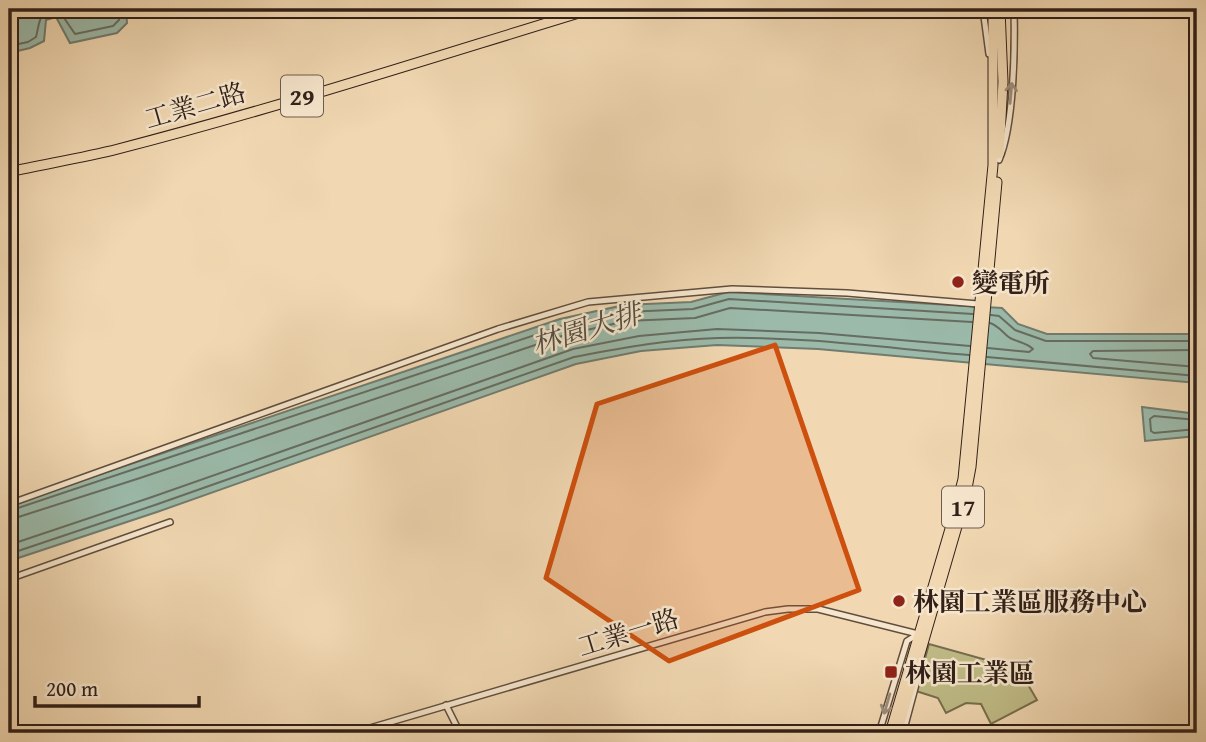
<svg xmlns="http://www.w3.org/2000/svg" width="1206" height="742" font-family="'Gentium Book Plus','Noto Serif TC',serif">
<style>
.green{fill:#c0bd88;stroke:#786e50;stroke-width:2}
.water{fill:#9bbaaa;stroke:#717c70;stroke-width:2}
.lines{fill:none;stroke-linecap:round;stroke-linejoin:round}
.shore{stroke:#666d61;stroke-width:2}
.minor-casing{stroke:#614e3e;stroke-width:8}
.primary-casing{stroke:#312018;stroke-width:11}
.minor{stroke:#f6e6cd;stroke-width:5}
.primary{stroke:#f1d8b2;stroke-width:9}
.oneway{stroke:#9d8d7c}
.marked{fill:#cd500e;fill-opacity:0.2;stroke:#cd500e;stroke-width:5;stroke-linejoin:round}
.poi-dot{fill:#8f2418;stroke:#f6e6cd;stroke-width:2.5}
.labels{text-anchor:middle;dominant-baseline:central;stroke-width:5;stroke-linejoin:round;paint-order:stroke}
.shield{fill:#f6e6cd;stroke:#6c5b4e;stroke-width:2}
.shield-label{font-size:24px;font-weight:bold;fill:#312018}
.street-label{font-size:26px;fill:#312018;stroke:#f6e6cd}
.poi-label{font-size:26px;font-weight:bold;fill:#312018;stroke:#f6e6cd;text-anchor:start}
.water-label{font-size:28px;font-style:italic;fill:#514e44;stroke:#f6e6cd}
</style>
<rect width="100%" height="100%" fill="#f1d8b2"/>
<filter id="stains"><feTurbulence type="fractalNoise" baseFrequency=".00286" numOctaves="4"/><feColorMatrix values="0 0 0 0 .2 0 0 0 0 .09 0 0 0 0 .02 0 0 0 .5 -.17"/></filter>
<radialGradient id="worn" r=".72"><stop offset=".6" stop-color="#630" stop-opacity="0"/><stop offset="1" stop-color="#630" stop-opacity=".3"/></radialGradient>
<polygon class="green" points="929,644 1019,669 1037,700 991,724 981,704 966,703 946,713 938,698 916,691"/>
<g class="water">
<polygon points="9,9 126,9 127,23 117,33 70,43 56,17 46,20 44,41 30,48 9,53"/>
<polygon points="728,292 1002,308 1018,324 1047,334 1197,334 1197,383 818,349 717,345 641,351 576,364 157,512 9,561 9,505 560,319 624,305 691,302"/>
<polygon points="1142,407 1197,414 1197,436 1145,441"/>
</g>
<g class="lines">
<g class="shore">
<path d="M9,46L28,42L36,37C40,22 38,7 60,12L75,34L113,26L119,20V9"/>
<polyline points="991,315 999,316 1015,330 1046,341 1197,341"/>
<path d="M988,348L1029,352L1033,349C1027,343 1018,342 1010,338C1003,333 999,326 990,323"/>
<polyline points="1197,350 1093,351 1090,354 1093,358 1197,367"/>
<polyline points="987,357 1197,376"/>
<polyline points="1197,420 1154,416 1150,419 1151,431 1154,433 1197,429"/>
<polyline points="9,511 562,326 625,312 693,309 729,299 973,314"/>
<polyline points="9,520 140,478 565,335 626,321 695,318 730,308 972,322"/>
<polyline points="9,545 152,497 573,349 639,336 717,329 819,333 970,346"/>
<path d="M9,554L155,505L574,357C622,348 669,339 718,338C801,336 886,348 969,355"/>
</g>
<g class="minor-casing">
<g id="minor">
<polyline points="983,9 989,54"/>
<path d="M999,160C1014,125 1015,48 1014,9"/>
<polyline points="9,504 498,329 588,302 732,289 847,293 978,304"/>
<polyline points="9,579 170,522"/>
<polyline points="446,705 460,733"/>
<polyline points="353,733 765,612 788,609 818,609 918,634"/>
<polyline points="879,733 907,641 918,634"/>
<polyline points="903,733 922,662"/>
</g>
</g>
<g class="primary-casing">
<g id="primary">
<polyline points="999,154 1003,82 1000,9"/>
<path d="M9,172C45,164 82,158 118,149C277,108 434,57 592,9"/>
<polyline points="890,733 952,522 963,479 993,165 993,9"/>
<polyline points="897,733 965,499 971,467 997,182"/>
</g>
</g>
<use href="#minor" class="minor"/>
<use href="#primary" class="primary"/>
</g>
<defs><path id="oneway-shaft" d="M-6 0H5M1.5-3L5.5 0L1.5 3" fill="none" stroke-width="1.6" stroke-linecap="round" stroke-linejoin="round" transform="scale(1.75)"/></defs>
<g class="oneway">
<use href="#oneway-shaft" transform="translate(1011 93) rotate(-85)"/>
<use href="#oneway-shaft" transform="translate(887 704) rotate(106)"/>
</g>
<path class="marked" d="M775,345L859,590L669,661L546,578L597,404Z"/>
<g class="poi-dot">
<circle cx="958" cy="282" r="7"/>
<circle cx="899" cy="601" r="7"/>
<rect x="884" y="665" width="14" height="14" rx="3.5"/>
</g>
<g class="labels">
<g class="shield">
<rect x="281" y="75.5" width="42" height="41" rx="5"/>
<rect x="942" y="486.5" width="42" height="41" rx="5"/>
</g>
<g class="shield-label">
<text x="302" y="96">29</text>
<text x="963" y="507">17</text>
</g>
<g class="street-label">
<text transform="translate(195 105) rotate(-16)">工業二路</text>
<text transform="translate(628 632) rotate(-17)">工業一路</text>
</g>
<g class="poi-label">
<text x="972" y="282">變電所</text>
<text x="913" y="601">林園工業區服務中心</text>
<text x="905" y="672">林園工業區</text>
</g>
<g class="water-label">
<text transform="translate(586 328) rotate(-17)">林園大排</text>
</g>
</g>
<rect width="1206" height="742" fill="none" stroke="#f1d8b2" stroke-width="35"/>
<rect x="10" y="10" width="1185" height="721" fill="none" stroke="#312018" stroke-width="3.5"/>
<rect x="18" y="18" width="1171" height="707" fill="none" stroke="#312018" stroke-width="2"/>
<path d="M35 696v10h164v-10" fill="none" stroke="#312018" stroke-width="3.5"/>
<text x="46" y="696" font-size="21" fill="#312018" stroke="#f6e6cd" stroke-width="5" paint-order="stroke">200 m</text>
<rect width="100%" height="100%" filter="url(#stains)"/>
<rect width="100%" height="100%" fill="url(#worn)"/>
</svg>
